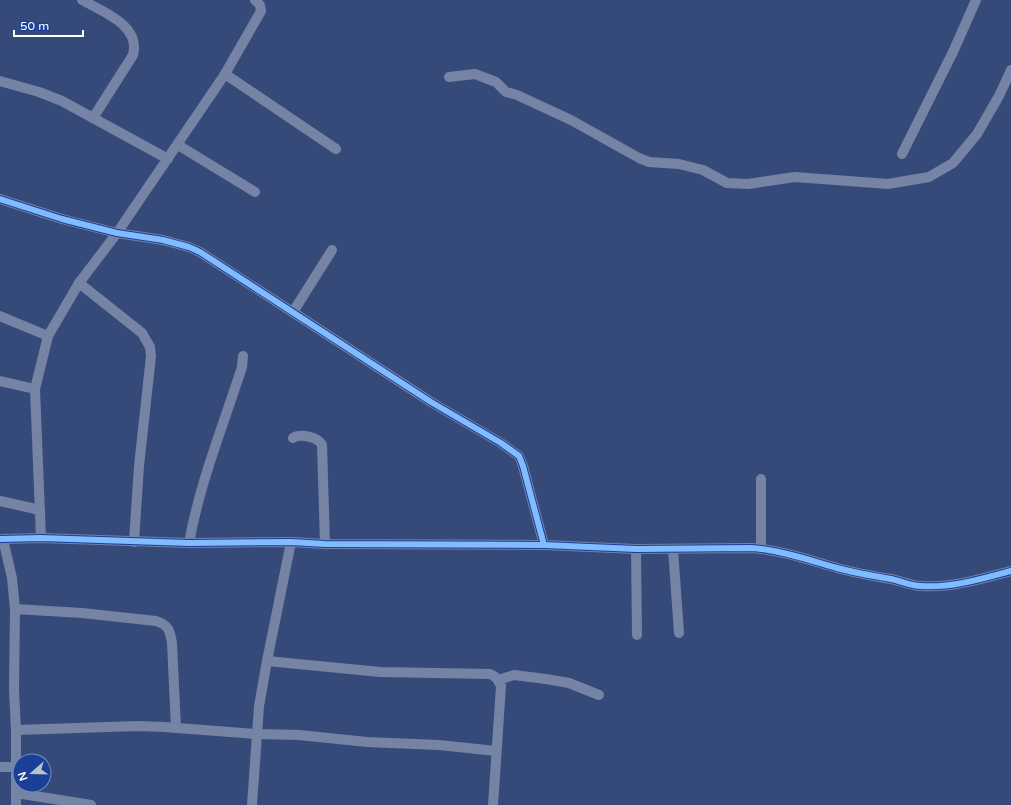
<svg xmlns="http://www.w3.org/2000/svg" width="1011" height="805" font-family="'Varela Round',sans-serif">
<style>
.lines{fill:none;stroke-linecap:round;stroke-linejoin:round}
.minor{stroke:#7583a5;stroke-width:10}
.cycleway-casing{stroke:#1a3f96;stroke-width:8}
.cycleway{stroke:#80bcff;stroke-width:6}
</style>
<rect width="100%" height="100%" fill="#364a7a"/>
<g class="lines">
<g class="minor">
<path d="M82,0C103,12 141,25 133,55L93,118"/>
<polyline points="225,74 336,149"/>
<polyline points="449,77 475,74 496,82 506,92 517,95 571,120 639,158 649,162 679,164 703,170 727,183 748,184 795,177 888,184 929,177 953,163 977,134 999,96 1011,70"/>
<polyline points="0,81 39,92 62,101 168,159"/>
<polyline points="178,145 255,192"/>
<polyline points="902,154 953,52 976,0"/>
<polyline points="0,199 62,219 117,233 163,240 189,247 200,252 431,402 501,443 519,456 523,466 544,545"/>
<polyline points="79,283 142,333 150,347 151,356 139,466 134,542"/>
<polyline points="293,312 332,250"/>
<polyline points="0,316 48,336"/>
<polyline points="0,381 35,389"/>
<path d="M293,438C300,433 318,437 322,445L325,544"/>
<polyline points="761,479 761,549"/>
<polyline points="0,501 40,510"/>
<polyline points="41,538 35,389 48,336 79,283 117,233 225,74 261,11 260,5 255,0"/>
<path d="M0,539L41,538L189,543L291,542L325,544L544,545L636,549L751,548C781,550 809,560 837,568C855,573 873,576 891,579C901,581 911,586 921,586C952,588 981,579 1011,571"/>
<polyline points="3,539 12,578 15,609 14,690 16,730 16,805"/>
<path d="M189,543C200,482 223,426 242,367L243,356"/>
<polyline points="636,549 637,635"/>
<polyline points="673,549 679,633"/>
<path d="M15,609L82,613L156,621C169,625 170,631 172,643L176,728"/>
<path d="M267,661L380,672L490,674C496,676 498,680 501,686L493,805"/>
<polyline points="498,680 514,675 546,679 569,683 599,695"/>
<polyline points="16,730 138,726 164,727 257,734 299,735 367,742 439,745 496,751"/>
<polyline points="0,767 16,767"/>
<polyline points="16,793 91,805"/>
<polyline points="252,805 259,706 267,661 291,542"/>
</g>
<g class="cycleway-casing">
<g id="cycleway">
<polyline points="0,199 62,219 117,233 163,240 189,247 200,252 431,402 501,443 519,456 523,466 544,545"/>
<path d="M0,539L41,538L189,543L291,542L325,544L544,545L636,549L751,548C781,550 809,560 837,568C855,573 873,576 891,579C901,581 911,586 921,586C952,588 981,579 1011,571"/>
</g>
</g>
<use href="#cycleway" class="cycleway"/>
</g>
<g transform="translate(32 773) rotate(250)"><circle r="19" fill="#1a3f96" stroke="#768cc0"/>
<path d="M0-3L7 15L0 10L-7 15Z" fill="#b9c0d0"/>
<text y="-6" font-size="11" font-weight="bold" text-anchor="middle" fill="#ffffff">N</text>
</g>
<path d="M14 30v6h69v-6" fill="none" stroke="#ffffff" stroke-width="2"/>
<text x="20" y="30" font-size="12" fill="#ffffff" stroke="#1a3f96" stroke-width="3" paint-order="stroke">50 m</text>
</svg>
